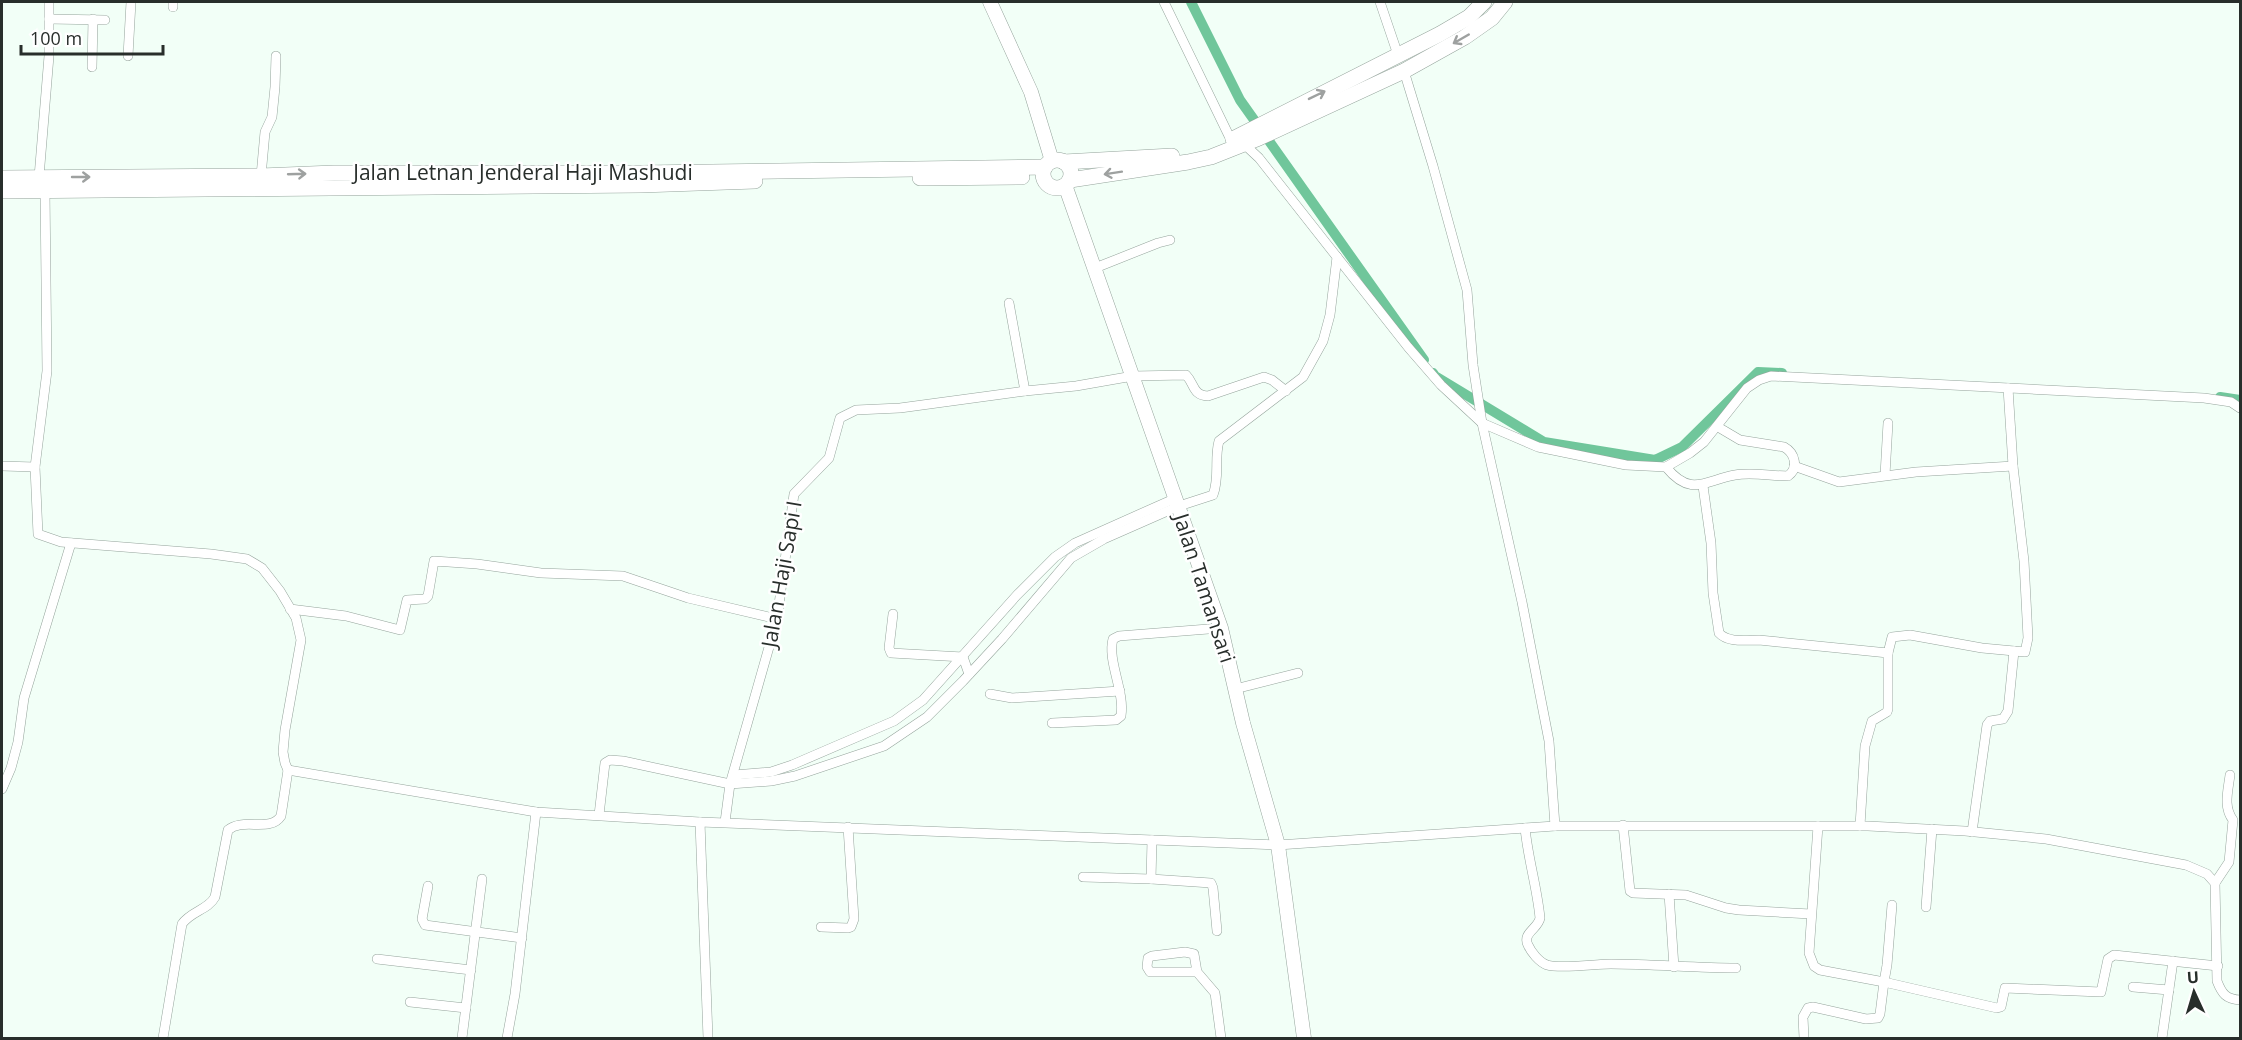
<svg xmlns="http://www.w3.org/2000/svg" width="2242" height="1040" font-family="'Open Sans',sans-serif">
<style>
.lines{fill:none;stroke-linecap:round;stroke-linejoin:round}
.canal{stroke:#70c69b;stroke-width:10}
.minor-casing{stroke:#95a49c;stroke-width:10}
.secondary-casing{stroke:#95a49c;stroke-width:15}
.primary-casing{stroke:#95a49c;stroke-width:16}
.minor{stroke:#fff;stroke-width:9}
.secondary{stroke:#fff;stroke-width:14}
.primary{stroke:#fff;stroke-width:15}
.oneway{stroke:#9ea1a0}
.labels{text-anchor:middle;dominant-baseline:central;stroke-width:5;stroke-linejoin:round;paint-order:stroke}
.street-label{font-size:21px;fill:#282e2b;stroke:#fff}
</style>
<rect width="100%" height="100%" fill="#f2fff7"/>
<g class="lines">
<g class="canal">
<polyline points="1191,2 1240,100 1424,360"/>
<polyline points="1433,373 1435,376 1544,442 1655,460 1682,447 1758,372 1782,373"/>
<polyline points="2220,397 2240,400"/>
</g>
<g class="minor-casing">
<g id="minor">
<polyline points="173,2 173,7"/>
<polyline points="1164,2 1231,140"/>
<polyline points="1380,2 1398,55"/>
<polyline points="49,19 105,20"/>
<polyline points="128,56 131,2"/>
<polyline points="92,67 93,19"/>
<polyline points="1404,71 1433,166 1467,290 1473,365 1482,423 1522,602 1549,741 1555,826"/>
<polyline points="261,176 265,132 272,117 275,87 276,56"/>
<polyline points="39,177 49,56 49,2"/>
<path d="M45,191L47,371L35,467L38,534L61,542L211,554L247,559L262,568L280,591L296,618L301,640L285,730L283,752L285,763L288,770L536,812L700,822L1278,845L1555,826H1868L1965,831L2046,839L2186,865L2207,874L2215,883L2217,981C2222,994 2226,999 2240,1000"/>
<polyline points="1337,257 1408,347 1441,385 1482,423 1538,447 1626,465 1666,467 1690,453 1704,442 1747,388 1759,380 1771,376 2204,398 2231,402 2240,408"/>
<polyline points="1095,268 1158,243 1170,240"/>
<polyline points="1009,303 1025,391"/>
<polyline points="2,466 35,467"/>
<polyline points="1794,466 1839,482 1916,472 2013,466"/>
<path d="M1666,467C1691,498 1706,480 1735,475C1752,472 1771,476 1788,476C1799,468 1795,453 1784,447L1740,440L1718,427"/>
<polyline points="1885,475 1888,423"/>
<path d="M1703,486L1711,543L1713,593L1719,633C1728,643 1746,640 1759,640L1888,653L1892,637L1910,635L1982,648L2025,652L2028,638L2024,561L2013,466L2008,388"/>
<polyline points="290,609 346,616 400,630 407,600 425,599 428,596 434,561 477,564 541,573 623,576 688,598 777,619"/>
<polyline points="893,614 889,648 891,653 963,657 969,674"/>
<polyline points="1235,689 1298,673"/>
<polyline points="990,694 1012,698 1120,691"/>
<path d="M1052,723L1116,720L1121,716C1125,691 1107,661 1113,639L1119,636L1221,628"/>
<polyline points="734,775 771,772 792,765 894,721 923,700 1017,595 1055,557 1075,543 1176,498"/>
<polyline points="2,789 11,768 18,742 24,698 71,543"/>
<path d="M599,815L605,763L610,760L623,761L730,784L771,781L795,776L884,746L927,717L963,681L1002,639L1071,558L1104,539L1179,506L1213,495C1220,477 1214,459 1219,441L1303,377L1323,341L1330,315L1337,257L1259,158L1244,144"/>
<polyline points="700,822 708,1038"/>
<path d="M725,822L730,784L777,619L794,494L829,458L840,418L856,410L900,408L1025,391L1076,386L1133,376L1186,375C1195,384 1192,395 1208,396L1264,377L1272,380L1286,391"/>
<polyline points="1623,825 1630,891 1633,893 1686,895 1726,908 1739,910 1811,914"/>
<polyline points="1818,826 1809,953 1814,966 1820,970 1884,982 1887,965 1892,905"/>
<polyline points="1860,826 1865,746 1872,721 1887,712 1888,709 1888,653"/>
<path d="M1525,828C1528,859 1537,887 1540,918C1538,929 1522,933 1528,945C1531,952 1539,962 1547,965C1561,969 1595,964 1611,964C1653,964 1695,968 1736,968"/>
<polyline points="1972,832 1987,725 1990,721 2003,719 2008,711 2014,651"/>
<polyline points="1083,877 1151,879 1211,883 1213,888 1217,931"/>
<polyline points="1151,879 1152,840"/>
<path d="M2215,883L2229,862L2233,820C2223,807 2228,791 2230,775"/>
<polyline points="428,886 422,919 425,925 522,938"/>
<polyline points="1669,894 1674,967"/>
<polyline points="1926,907 1932,829"/>
<polyline points="821,927 848,928 851,927 854,919 848,827"/>
<polyline points="377,959 471,970"/>
<polyline points="1197,972 1194,954 1185,952 1152,956 1148,958 1147,967 1150,972 1197,972 1215,993 1221,1038"/>
<polyline points="2133,987 2169,990"/>
<polyline points="410,1002 466,1008"/>
<path d="M163,1038L182,924C191,911 208,910 215,897L228,830C243,817 270,833 281,816L288,770"/>
<polyline points="462,1038 482,879"/>
<polyline points="507,1038 515,994 536,812"/>
<polyline points="1804,1038 1803,1017 1808,1008 1813,1007 1866,1019 1878,1018 1880,1014 1884,982 1997,1008 2001,1007 2005,988 2101,992 2108,959 2114,955 2218,966"/>
<polyline points="2162,1038 2173,961"/>
</g>
</g>
<g class="secondary-casing">
<g id="secondary">
<polyline points="990,2 1031,92 1052,161"/>
<polyline points="1065,185 1221,628 1243,723 1278,845 1304,1038"/>
</g>
</g>
<g class="primary-casing">
<g id="primary">
<polyline points="1233,139 1440,34 1469,17 1484,2"/>
<circle cx="1057" cy="174" r="14"/>
<polyline points="1064,162 1172,156"/>
<polyline points="2,178 261,176 334,173 642,173 1045,167"/>
<polyline points="920,178 1022,177"/>
<polyline points="1070,180 1188,162 1211,157 1259,138 1404,71 1465,37 1492,18 1505,2"/>
<polyline points="2,191 641,185 755,181"/>
</g>
</g>
<use href="#minor" class="minor"/>
<use href="#secondary" class="secondary"/>
<use href="#primary" class="primary"/>
</g>
<defs><path id="oneway-shaft" d="M-6 0H5M1.5-3L5.5 0L1.5 3" fill="none" stroke-width="1.6" stroke-linecap="round" stroke-linejoin="round" transform="scale(1.5)"/></defs>
<g class="oneway">
<use href="#oneway-shaft" transform="translate(1461 39) rotate(150)"/>
<use href="#oneway-shaft" transform="translate(1317 95) rotate(-26)"/>
<use href="#oneway-shaft" transform="translate(1113 173) rotate(171)"/>
<use href="#oneway-shaft" transform="translate(297 174) rotate(-2)"/>
<use href="#oneway-shaft" transform="translate(81 177)"/>
</g>
<g class="labels">
<g class="street-label">
<text x="523" y="172">Jalan Letnan Jenderal Haji Mashudi</text>
<text transform="translate(781 574) rotate(-80)">Jalan Haji Sapi I</text>
<text transform="translate(1205 588) rotate(72)">Jalan Tamansari</text>
</g>
</g>
<rect width="2242" height="1040" fill="none" stroke="#282e2b" stroke-width="6"/>
<g transform="translate(2194 992) rotate(356)" stroke="#ffffff" stroke-width="4.5" paint-order="stroke">
<path d="M0-4.5L10 22L0 15L-10 22Z" fill="#282e2b"/>
<text y="-9" font-size="16" font-weight="bold" text-anchor="middle" fill="#282e2b">U</text>
</g>
<path d="M21 45v9h142v-9" fill="none" stroke="#282e2b" stroke-width="3"/>
<text x="30" y="45" font-size="18" fill="#282e2b" stroke="#ffffff" stroke-width="4.5" paint-order="stroke">100 m</text>
</svg>
